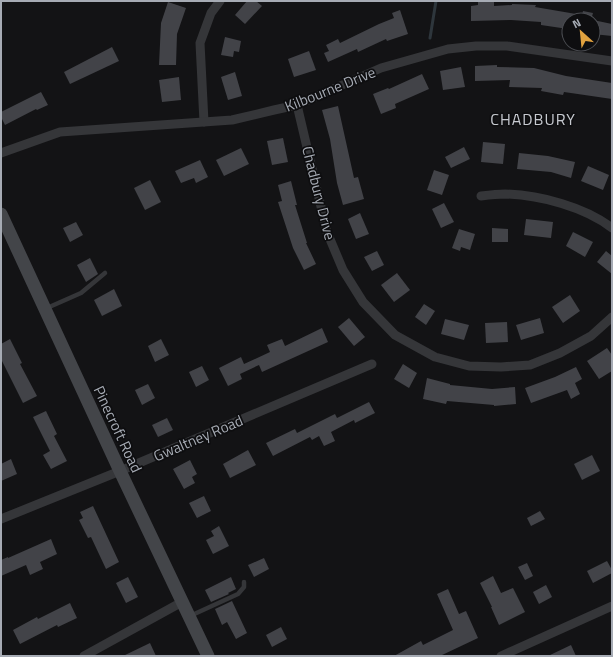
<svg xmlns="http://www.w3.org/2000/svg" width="613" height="657" font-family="'Titillium Web',sans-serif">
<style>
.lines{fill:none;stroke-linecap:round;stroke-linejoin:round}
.stream{stroke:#2e363c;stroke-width:3}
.building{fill:#424348}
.lane{stroke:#353639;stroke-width:4.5}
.street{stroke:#353639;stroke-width:9}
.secondary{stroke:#434549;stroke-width:13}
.labels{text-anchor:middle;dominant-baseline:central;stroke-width:3.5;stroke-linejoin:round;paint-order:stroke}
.street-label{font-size:15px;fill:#a6abb4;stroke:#0e0e10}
.neighbourhood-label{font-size:16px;letter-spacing:1px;fill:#c7cad0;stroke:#0e0e10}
</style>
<rect width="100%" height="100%" fill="#131315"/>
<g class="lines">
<polyline class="stream" points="430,38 436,1"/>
</g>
<g class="building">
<polygon points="247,1 256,1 262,6 245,24 235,15"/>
<polygon points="478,1 494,1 494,6 512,5 512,4 536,5 535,7 582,15 583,11 593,13 591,20 569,20 568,29 541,25 541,22 511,20 471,21 471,6 478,5"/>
<polygon points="168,2 186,8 177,34 176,65 159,65 161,23"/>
<polygon points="400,10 408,34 387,41 386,39 358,52 357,49 328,62 324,53 329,51 326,45 338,39 340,43 379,24 394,18 392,13"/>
<polygon points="593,20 612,24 612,36 593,34"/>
<polygon points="225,37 241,41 239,52 234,51 233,57 221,55"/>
<polygon points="112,47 119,61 70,84 64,72"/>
<polygon points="309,51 316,70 294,77 288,59"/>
<polygon points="497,65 497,67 534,68 566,76 612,83 612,99 564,92 563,95 541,91 542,88 509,87 510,80 475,81 475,66"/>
<polygon points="461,67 465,87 443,90 440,71"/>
<polygon points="235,72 242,96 228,100 221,77"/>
<polygon points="422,74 429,89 395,104 396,108 381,114 373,94 388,88 389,89"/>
<polygon points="179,77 181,100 162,102 159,80"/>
<polygon points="41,92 48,105 37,110 36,109 5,125 1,117 1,112"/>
<polygon points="338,106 354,178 358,177 364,199 343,205 337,183 330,139 322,110"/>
<polygon points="283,138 288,162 272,165 267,141"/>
<polygon points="483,142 505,144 503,164 481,162"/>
<polygon points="464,147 470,159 451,168 445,157"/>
<polygon points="241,148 249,164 224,176 216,160"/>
<polygon points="519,153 548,156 575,162 571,178 551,172 517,169"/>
<polygon points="200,160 208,177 196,183 194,178 181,183 175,171"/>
<polygon points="588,166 609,175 603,190 581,181"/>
<polygon points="434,170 449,175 442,195 427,190"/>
<polygon points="150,180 161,202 145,210 134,188"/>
<polygon points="291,181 297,205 295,205 307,243 306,243 316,264 304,270 293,248 278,202 282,201 278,185"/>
<polygon points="444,203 454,222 441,228 432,209"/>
<polygon points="360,213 369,234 356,239 348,219"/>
<polygon points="526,219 553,222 551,238 524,235"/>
<polygon points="76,222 83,235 70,242 63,228"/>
<polygon points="492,228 508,229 508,242 492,242"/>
<polygon points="459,229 475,234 470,250 461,247 460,251 452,248"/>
<polygon points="573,232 593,242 585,257 566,246"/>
<polygon points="377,251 384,265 372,271 364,257"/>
<polygon points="606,251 612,256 612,274 597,262"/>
<polygon points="90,258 98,274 86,282 77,265"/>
<polygon points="397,273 410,290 394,302 381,285"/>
<polygon points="114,289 122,306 102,316 94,300"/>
<polygon points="570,295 580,311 563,323 552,307"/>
<polygon points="424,304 435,311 426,325 415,317"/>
<polygon points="349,318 365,337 354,346 338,327"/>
<polygon points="540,318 544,333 521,340 516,325"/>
<polygon points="445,319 469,325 464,340 441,334"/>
<polygon points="507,322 508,342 486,343 485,323"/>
<polygon points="322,328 328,342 262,372 259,365 240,374 242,379 228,386 219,368 241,357 244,364 270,352 267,345 282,339 285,346"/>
<polygon points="10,339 22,363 20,364 37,396 23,403 1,359 1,344"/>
<polygon points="161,339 169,355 155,362 148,346"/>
<polygon points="607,348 612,355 612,371 599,379 587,361"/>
<polygon points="403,364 417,373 409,388 394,379"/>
<polygon points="202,366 209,380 196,387 189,372"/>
<polygon points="576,367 582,379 575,383 580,394 571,399 567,390 531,403 525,388 555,377"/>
<polygon points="427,378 450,384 450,385 492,389 515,387 516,404 494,406 494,405 447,401 446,404 423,399"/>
<polygon points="148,384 155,398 142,405 135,390"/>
<polygon points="369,402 375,413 355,423 354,420 331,432 335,441 324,446 319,436 312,440 310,437 273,456 266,443 295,429 297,433 335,414 337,418"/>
<polygon points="46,411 57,434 54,436 67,461 51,469 43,455 50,451 33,417"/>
<polygon points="167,418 173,430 158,437 152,425"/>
<polygon points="248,450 256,465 230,478 223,464"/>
<polygon points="592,455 600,471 582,480 574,464"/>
<polygon points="11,459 17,474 1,481 1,464"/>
<polygon points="190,460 197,474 192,477 195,483 184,489 173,469"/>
<polygon points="204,496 211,511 197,518 189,503"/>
<polygon points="93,506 119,562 106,569 91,537 88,538 79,520 83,518 80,512"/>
<polygon points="540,511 545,519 531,526 527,518"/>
<polygon points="219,526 229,546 213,554 206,540 214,536 211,531"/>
<polygon points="51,539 57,554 40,562 43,569 30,575 26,565 1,576 1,560 8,557 8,558"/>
<polygon points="264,558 269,569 254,577 248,565"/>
<polygon points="607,561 612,570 612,573 593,583 587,571"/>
<polygon points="527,563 533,576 525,580 518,567"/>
<polygon points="493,576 501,593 513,588 525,612 499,625 491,607 492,607 480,583"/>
<polygon points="128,577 138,597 126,603 116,583"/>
<polygon points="231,577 236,589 228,593 229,594 211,602 205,590"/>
<polygon points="546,585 552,597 539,604 533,592"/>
<polygon points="448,589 459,614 466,611 478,638 440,656 394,656 421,641 423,645 453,630 437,594"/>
<polygon points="232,601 247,633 236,639 227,622 222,625 215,609"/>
<polygon points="70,603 77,618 58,627 57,625 20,644 13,630 37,617 38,619"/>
<polygon points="281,627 287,639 272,647 266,635"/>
<polygon points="150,643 156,656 123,656"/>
<polygon points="571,645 576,656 548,656"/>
</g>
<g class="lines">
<g class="lane">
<polyline points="47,308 81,293 105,273"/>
<polyline points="190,616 238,594 244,587 244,582"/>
</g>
<g class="street">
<polyline points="297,105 327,232 343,270 363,302 395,335 435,357 469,366 501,367 530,365 560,353 591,336 612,317"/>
<polyline points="204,122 200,43 211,13 220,1"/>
<polyline points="1,153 60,132 232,120 274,110 297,105 381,68 448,49 476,46 507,46 612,61"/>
<path d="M481,196C489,195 497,194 505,194C540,195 585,207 612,228"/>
<polyline points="1,519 120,471 372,364"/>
<polyline points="84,656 182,602"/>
<polyline points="501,656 612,606"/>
</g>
<polyline class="secondary" points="1,214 120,471 208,656"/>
</g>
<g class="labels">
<g class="street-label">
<text transform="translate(330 89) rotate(-22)">Kilbourne Drive</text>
<text transform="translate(319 193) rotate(76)">Chadbury Drive</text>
<text transform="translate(118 429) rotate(65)">Pinecroft Road</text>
<text transform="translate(198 438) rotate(-23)">Gwaltney Road</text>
</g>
<g class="neighbourhood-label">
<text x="533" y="119">CHADBURY</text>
</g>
</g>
<rect width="613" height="657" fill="none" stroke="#a6abb4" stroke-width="4"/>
<g transform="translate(581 32) rotate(333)"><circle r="19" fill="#0e0e10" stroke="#4b4d52"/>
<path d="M0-3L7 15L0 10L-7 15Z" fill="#e1a23f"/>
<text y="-6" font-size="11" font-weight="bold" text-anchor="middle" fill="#a6abb4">N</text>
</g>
</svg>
